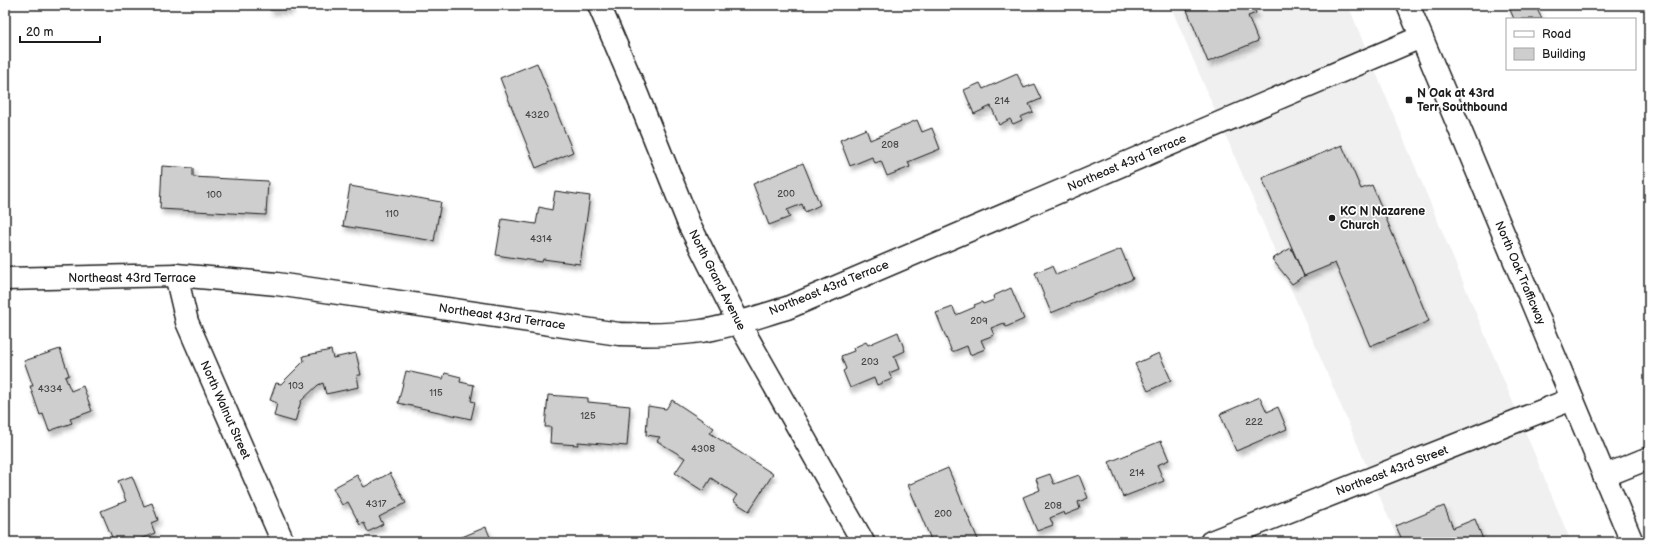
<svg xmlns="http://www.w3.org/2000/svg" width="1654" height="547" font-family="'Balsamiq Sans',sans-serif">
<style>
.built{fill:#f0f0f0}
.building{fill:#cecece;stroke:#1c1c1c;filter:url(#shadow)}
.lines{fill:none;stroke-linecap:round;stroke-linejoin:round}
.minor-casing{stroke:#1c1c1c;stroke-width:25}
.primary-casing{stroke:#1c1c1c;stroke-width:25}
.minor{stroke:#fff;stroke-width:22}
.primary{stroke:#fff;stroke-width:22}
.poi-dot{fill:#1c1c1c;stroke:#fff;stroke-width:1.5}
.labels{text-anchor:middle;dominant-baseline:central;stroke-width:3.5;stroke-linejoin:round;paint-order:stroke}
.number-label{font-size:10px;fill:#484848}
.poi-label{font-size:12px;font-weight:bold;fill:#1c1c1c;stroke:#fff;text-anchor:start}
.street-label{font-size:12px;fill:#1c1c1c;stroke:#fff}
</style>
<defs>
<filter id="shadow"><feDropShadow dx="2.5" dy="4.5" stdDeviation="2" flood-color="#0004"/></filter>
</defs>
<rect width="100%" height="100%" fill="#fff"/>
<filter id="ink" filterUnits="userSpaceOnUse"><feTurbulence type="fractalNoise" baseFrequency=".025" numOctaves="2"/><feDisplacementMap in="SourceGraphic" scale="8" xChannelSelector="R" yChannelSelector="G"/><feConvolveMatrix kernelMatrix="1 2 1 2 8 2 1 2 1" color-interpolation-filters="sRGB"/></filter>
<g filter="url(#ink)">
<polygon class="built" points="1170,5 1348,5 1571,542 1399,542"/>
<g class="building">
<polygon points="270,5 291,5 291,9 270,10"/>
<polygon points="1185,5 1252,5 1256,13 1248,16 1258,41 1208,62"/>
<polygon points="1508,5 1535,5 1542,19 1514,19"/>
<polygon points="1649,25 1649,54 1648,54 1646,26"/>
<polygon points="537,63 573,152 536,168 500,78"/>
<polygon points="1017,74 1024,88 1034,84 1041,99 1029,104 1033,112 1020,117 1022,120 1013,124 1010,119 999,125 991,106 974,114 964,90 980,83 983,89"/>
<polygon points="917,120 922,132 932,128 940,149 908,162 910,167 887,176 881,161 875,163 872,157 850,166 840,140 866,129 870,140"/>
<polygon points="1342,145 1361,189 1372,185 1429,321 1370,346 1335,263 1304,276 1262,178"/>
<polygon points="803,163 820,205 805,212 802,204 787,210 790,217 769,225 753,184"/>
<polygon points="162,166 193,168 193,177 268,181 266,215 160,209"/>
<polygon points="350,186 441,202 434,241 343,226"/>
<polygon points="555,191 590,196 580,264 543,259 542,262 496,255 502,219 536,224 539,207 552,210"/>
<polygon points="1291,248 1304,276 1292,284 1272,259"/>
<polygon points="1121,249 1133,279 1051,313 1035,273 1052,266 1056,275"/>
<polygon points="1011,288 1024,319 1006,327 1004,323 991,328 994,335 981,340 985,349 970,355 967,346 952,352 936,313 953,307 956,315 975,307 974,305 982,302 983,304 994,300 993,296"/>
<polygon points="898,332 905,351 894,356 899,369 889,373 892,379 877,385 874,378 850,388 843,371 846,369 841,356 854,351 853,348 866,342 868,345"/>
<polygon points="60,349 69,375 65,377 71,391 83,386 92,411 70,419 72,423 49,431 43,414 40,415 30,386 33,386 24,361"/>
<polygon points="331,350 333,358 356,353 361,375 357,375 359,387 326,394 323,383 318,385 301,401 295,422 274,416 277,403 270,400 276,383 281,384 304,361 303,356"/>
<polygon points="1159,353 1171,380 1148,391 1135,364"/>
<polygon points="406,371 443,379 445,373 461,377 460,382 474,385 471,401 475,402 471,419 398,403"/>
<polygon points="548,395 588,398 588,402 630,406 627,446 578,442 578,445 550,443 551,427 545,427"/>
<polygon points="1260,397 1267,412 1278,407 1287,429 1236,451 1220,414"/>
<polygon points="672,400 714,428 710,433 773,474 749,511 733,501 737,495 711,478 703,491 675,473 685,458 657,441 660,437 646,435 648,406 666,409"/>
<polygon points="1161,441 1169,460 1157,465 1164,481 1123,497 1109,462"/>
<polygon points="948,468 979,542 932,542 908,485"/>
<polygon points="390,473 406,503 379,517 383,524 368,532 364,523 360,525 348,502 342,505 333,488 357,475 364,487"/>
<polygon points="1050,474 1054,484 1079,475 1088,498 1078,502 1080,509 1065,515 1064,512 1050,518 1053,525 1037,531 1023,497 1040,490 1036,479"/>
<polygon points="132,476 144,506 152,503 158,520 151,523 155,533 133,542 114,542 101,511 126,501 118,481"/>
<polygon points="1444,506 1453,528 1475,519 1484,542 1403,542 1396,526"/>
<polygon points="486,527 492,542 450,542"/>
</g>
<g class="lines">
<g class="minor-casing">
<g id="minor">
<polyline points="599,5 634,87 689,224 739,323 863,542"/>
<polyline points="176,275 187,322 283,542"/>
<path d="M5,279L176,275L277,284L619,334C647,335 674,335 701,331C730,327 759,316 787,308L1421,37"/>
<polyline points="1604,476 1649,458"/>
<polyline points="1211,542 1572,399"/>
</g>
</g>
<g class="primary-casing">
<polyline id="primary" points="1408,5 1632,542"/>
</g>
<use href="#minor" class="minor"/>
<use href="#primary" class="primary"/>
</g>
</g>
<g class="poi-dot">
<rect x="1405" y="96" width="8" height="8" rx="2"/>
<circle cx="1332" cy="218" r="4"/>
</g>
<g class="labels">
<g class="number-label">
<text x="1002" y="101">214</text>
<text x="537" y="115">4320</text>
<text x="890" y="145">208</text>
<text x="786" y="194">200</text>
<text x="214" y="195">100</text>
<text x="392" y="214">110</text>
<text x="541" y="239">4314</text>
<text x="979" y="321">209</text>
<text x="870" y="362">203</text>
<text x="296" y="386">103</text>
<text x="50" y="389">4334</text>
<text x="436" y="393">115</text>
<text x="588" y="416">125</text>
<text x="1254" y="422">222</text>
<text x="703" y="449">4308</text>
<text x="1137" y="473">214</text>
<text x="376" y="504">4317</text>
<text x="1053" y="506">208</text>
<text x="943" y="514">200</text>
</g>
<g class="poi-label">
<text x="1417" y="93">N Oak at 43rd<tspan x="1417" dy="14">Terr Southbound</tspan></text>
<text x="1340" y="211">KC N Nazarene<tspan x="1340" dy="14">Church</tspan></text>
</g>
<g class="street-label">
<text transform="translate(1127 163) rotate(-23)">Northeast 43rd Terrace</text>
<text transform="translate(1520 273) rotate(67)">North Oak Trafficway</text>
<text x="132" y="278">Northeast 43rd Terrace</text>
<text transform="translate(717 280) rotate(63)">North Grand Avenue</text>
<text transform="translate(829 288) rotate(-22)">Northeast 43rd Terrace</text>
<text transform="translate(502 317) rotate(8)">Northeast 43rd Terrace</text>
<text transform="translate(225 410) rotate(66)">North Walnut Street</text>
<text transform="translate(1392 471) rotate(-21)">Northeast 43rd Street</text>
</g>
</g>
<rect width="1654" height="547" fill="none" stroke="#fff" stroke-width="20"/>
<rect x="10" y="10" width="1634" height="527" fill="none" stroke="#1c1c1c" stroke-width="1.5" filter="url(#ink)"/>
<rect x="1506" y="18" width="130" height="52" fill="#ffffff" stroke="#a4a4a4"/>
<rect x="1514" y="31" width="20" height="6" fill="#ffffff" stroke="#a4a4a4"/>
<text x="1542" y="38" font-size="12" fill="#1c1c1c">Road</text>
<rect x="1514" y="48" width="20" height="12" fill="#cecece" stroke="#a4a4a4"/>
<text x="1542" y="58" font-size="12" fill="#1c1c1c">Building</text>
<path d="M20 36v6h80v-6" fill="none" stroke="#1c1c1c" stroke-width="2"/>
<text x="26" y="36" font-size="12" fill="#1c1c1c" stroke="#ffffff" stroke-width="3" paint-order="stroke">20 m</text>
</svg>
